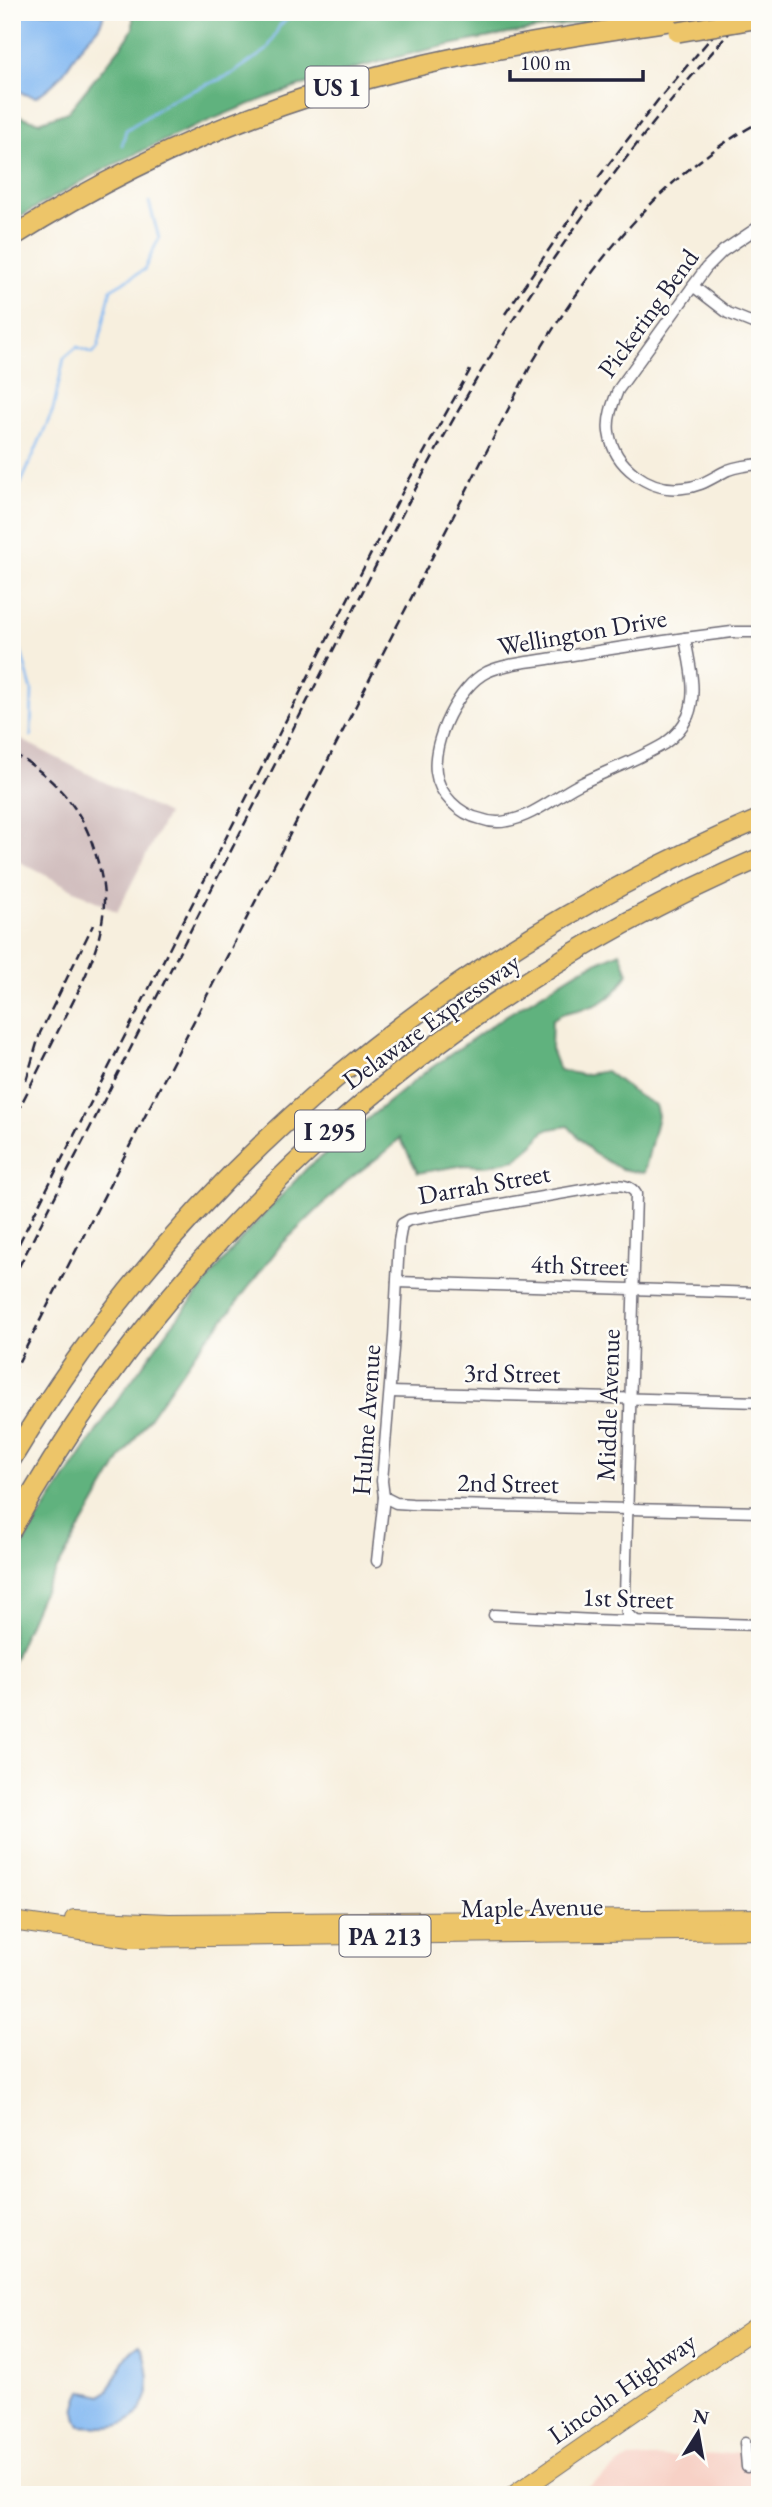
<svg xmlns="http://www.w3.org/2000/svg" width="772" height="2507" font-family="'EB Garamond',serif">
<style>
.built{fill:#f7d1c6}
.industrial{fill:#d2bfbf}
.forest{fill:#60b27e;stroke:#416a5c;stroke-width:2}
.water{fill:#84b9f2;stroke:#536e96;stroke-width:2}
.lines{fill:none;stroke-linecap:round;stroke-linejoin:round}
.stream{stroke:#84b9f2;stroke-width:2.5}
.minor-casing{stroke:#6d6a74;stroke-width:13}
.primary-casing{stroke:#6d6a74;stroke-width:20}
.motorway-casing{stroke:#6d6a74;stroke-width:22}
.minor{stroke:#fff;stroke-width:10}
.primary{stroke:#edc569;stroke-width:18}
.motorway{stroke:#edc569;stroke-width:19}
.rail{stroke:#22223b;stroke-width:2.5;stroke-dasharray:10 5;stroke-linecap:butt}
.motorway-bridge-casing{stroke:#6d6a74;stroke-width:22;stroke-linecap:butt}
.motorway-bridge{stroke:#edc569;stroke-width:19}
.labels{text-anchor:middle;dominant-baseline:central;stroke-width:5;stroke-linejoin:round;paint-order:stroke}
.shield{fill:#fdfcf7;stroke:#646373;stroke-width:2}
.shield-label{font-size:24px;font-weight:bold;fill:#22223b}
.street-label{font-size:26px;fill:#22223b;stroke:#fdfcf7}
</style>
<rect width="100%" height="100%" fill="#fdfcf7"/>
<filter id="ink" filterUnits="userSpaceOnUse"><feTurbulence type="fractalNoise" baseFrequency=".0143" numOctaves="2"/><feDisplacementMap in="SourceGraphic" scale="14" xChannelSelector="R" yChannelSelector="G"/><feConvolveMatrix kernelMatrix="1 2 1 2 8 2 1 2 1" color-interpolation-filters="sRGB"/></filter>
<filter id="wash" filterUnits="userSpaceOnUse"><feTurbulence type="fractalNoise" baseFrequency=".00686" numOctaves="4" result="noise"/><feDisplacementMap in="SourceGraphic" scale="28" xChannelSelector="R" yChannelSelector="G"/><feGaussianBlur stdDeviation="1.57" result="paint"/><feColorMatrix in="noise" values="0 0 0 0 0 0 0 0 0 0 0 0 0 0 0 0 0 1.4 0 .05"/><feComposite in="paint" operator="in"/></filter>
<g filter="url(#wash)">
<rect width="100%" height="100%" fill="#f7efde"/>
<polygon class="built" points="760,2450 760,2495 577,2495 628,2459 710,2455"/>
<polygon class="industrial" points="12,735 167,814 117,912 12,858"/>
<g class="forest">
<path d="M133,12H650C563,25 475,37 390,59C259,93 127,151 12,222V112L22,117L39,122L68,112L127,39L133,28Z"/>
<path d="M620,952L628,973C618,993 604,1005 582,1009C570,1012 562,1012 552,1020L551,1049L559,1070L583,1075L606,1071L637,1095L655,1105L658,1116L644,1173L621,1169L593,1153L568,1126L545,1130L534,1144L516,1159L485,1166L465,1165L418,1173L400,1138L388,1150L347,1181L281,1245L224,1319L197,1350L120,1460L39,1600L12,1663V1565L37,1521L114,1405L172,1325L241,1239L307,1168L424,1073L502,1018L580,970Z"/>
</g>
<g class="water">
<path d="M12,12H104C102,28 92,33 83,44C65,69 63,79 36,97L24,94L12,85Z"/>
<path d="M140,2345C146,2353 146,2361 148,2371C152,2393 143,2417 120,2425C108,2429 92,2426 80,2426C72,2414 76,2403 82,2391L101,2396C119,2385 118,2357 140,2345Z"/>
</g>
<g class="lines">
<g class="stream">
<polyline points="122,145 126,130 173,99 230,75 267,50 280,25 297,12"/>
<polyline points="12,510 15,497 53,410 64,358 77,347 93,353 98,347 111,289 144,270 159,238 149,202"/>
<polyline points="12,618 32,691 31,736"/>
</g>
</g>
</g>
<g filter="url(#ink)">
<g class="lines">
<g class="minor-casing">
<g id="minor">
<path d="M760,226L723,251L706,268L618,390C613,403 607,418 609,432C614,467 650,492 683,488C701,487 713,477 728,470C738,466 749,465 760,464"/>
<polyline points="693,286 728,313 760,326"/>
<path d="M685,638C689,662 698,692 688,716C683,727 674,737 664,744C637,760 606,771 578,785C555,797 532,817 507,821C498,823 489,822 481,819C459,814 439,795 436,772C432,741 458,686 487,672C507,663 532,662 554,658C598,651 642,644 685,638Z"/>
<polyline points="685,638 732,632 760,632"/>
<polyline points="397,1282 760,1293"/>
<polyline points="390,1392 760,1402"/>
<polyline points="384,1497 396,1503 412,1504 760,1512"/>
<path d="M377,1561L384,1497L382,1481L394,1337L399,1241L402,1224L409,1220L611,1185C620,1185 631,1185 636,1194L625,1596L627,1613L635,1620"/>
<polyline points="494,1615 595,1620 760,1625"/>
<polyline points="745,2443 747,2467"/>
</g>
</g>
<g class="primary-casing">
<g id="primary">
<polyline points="74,1919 169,1923 760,1918"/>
<polyline points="12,1921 130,1938 760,1930"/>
<polyline points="514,2495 760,2324"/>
</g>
</g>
<g class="motorway-casing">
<g id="motorway">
<path d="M12,237C132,161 263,104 401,70C507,44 617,30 725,12"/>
<path d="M12,1458C188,1165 447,953 760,819"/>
<path d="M12,1529C178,1229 445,993 760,858"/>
</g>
</g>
<use href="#minor" class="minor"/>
<use href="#primary" class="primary"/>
<use href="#motorway" class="motorway"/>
<g class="rail">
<polyline points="598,178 658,100 733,12"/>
<polyline points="505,314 582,201"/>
<path d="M12,753C48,772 79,804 92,843C98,861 104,881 104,901C103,948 79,990 58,1031C43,1061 28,1091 12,1122"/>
<polyline points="26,1081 40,1033 93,925"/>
<polyline points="12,1257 405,487 470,370"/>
<path d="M12,1280C107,1096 200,911 294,727C354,611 410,492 476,380C554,249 645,125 748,12"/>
<path d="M12,1375L532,363C590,267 659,175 760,122"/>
</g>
<g class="motorway-bridge-casing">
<polyline id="motorway-bridge" points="678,32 760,18"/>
</g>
<use href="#motorway-bridge" class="motorway-bridge"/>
</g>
</g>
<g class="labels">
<g class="shield">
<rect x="305.5" y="66.5" width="63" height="41" rx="5"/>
<rect x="295" y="1110.5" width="70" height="41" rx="5"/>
<rect x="339.5" y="1915.5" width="91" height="41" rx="5"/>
</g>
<g class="shield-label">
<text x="337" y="87">US 1</text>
<text x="330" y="1131">I 295</text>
<text x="385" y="1936">PA 213</text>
</g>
<g class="street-label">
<text transform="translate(648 313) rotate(-54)">Pickering Bend</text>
<text transform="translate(582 632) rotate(-10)">Wellington Drive</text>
<text transform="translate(431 1021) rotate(-36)">Delaware Expressway</text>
<text transform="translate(484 1184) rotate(-10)">Darrah Street</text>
<text transform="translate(579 1265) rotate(2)">4th Street</text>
<text transform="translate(512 1373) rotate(1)">3rd Street</text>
<text transform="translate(608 1405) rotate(-88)">Middle Avenue</text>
<text transform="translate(366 1420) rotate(-86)">Hulme Avenue</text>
<text transform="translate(508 1483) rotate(1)">2nd Street</text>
<text transform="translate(628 1598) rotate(2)">1st Street</text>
<text transform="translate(532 1907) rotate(-1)">Maple Avenue</text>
<text transform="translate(622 2388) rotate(-35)">Lincoln Highway</text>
</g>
</g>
<rect width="772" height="2507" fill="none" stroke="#fdfcf7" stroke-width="42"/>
<g transform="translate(698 2433) rotate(11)" stroke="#fdfcf7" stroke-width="5" paint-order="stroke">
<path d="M0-5L12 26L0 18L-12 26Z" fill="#22223b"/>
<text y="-10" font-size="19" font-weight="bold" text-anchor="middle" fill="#22223b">N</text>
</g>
<path d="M510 70v10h133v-10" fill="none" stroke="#22223b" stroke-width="3.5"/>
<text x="520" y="70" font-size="21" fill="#22223b" stroke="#fdfcf7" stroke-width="5" paint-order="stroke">100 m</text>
</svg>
